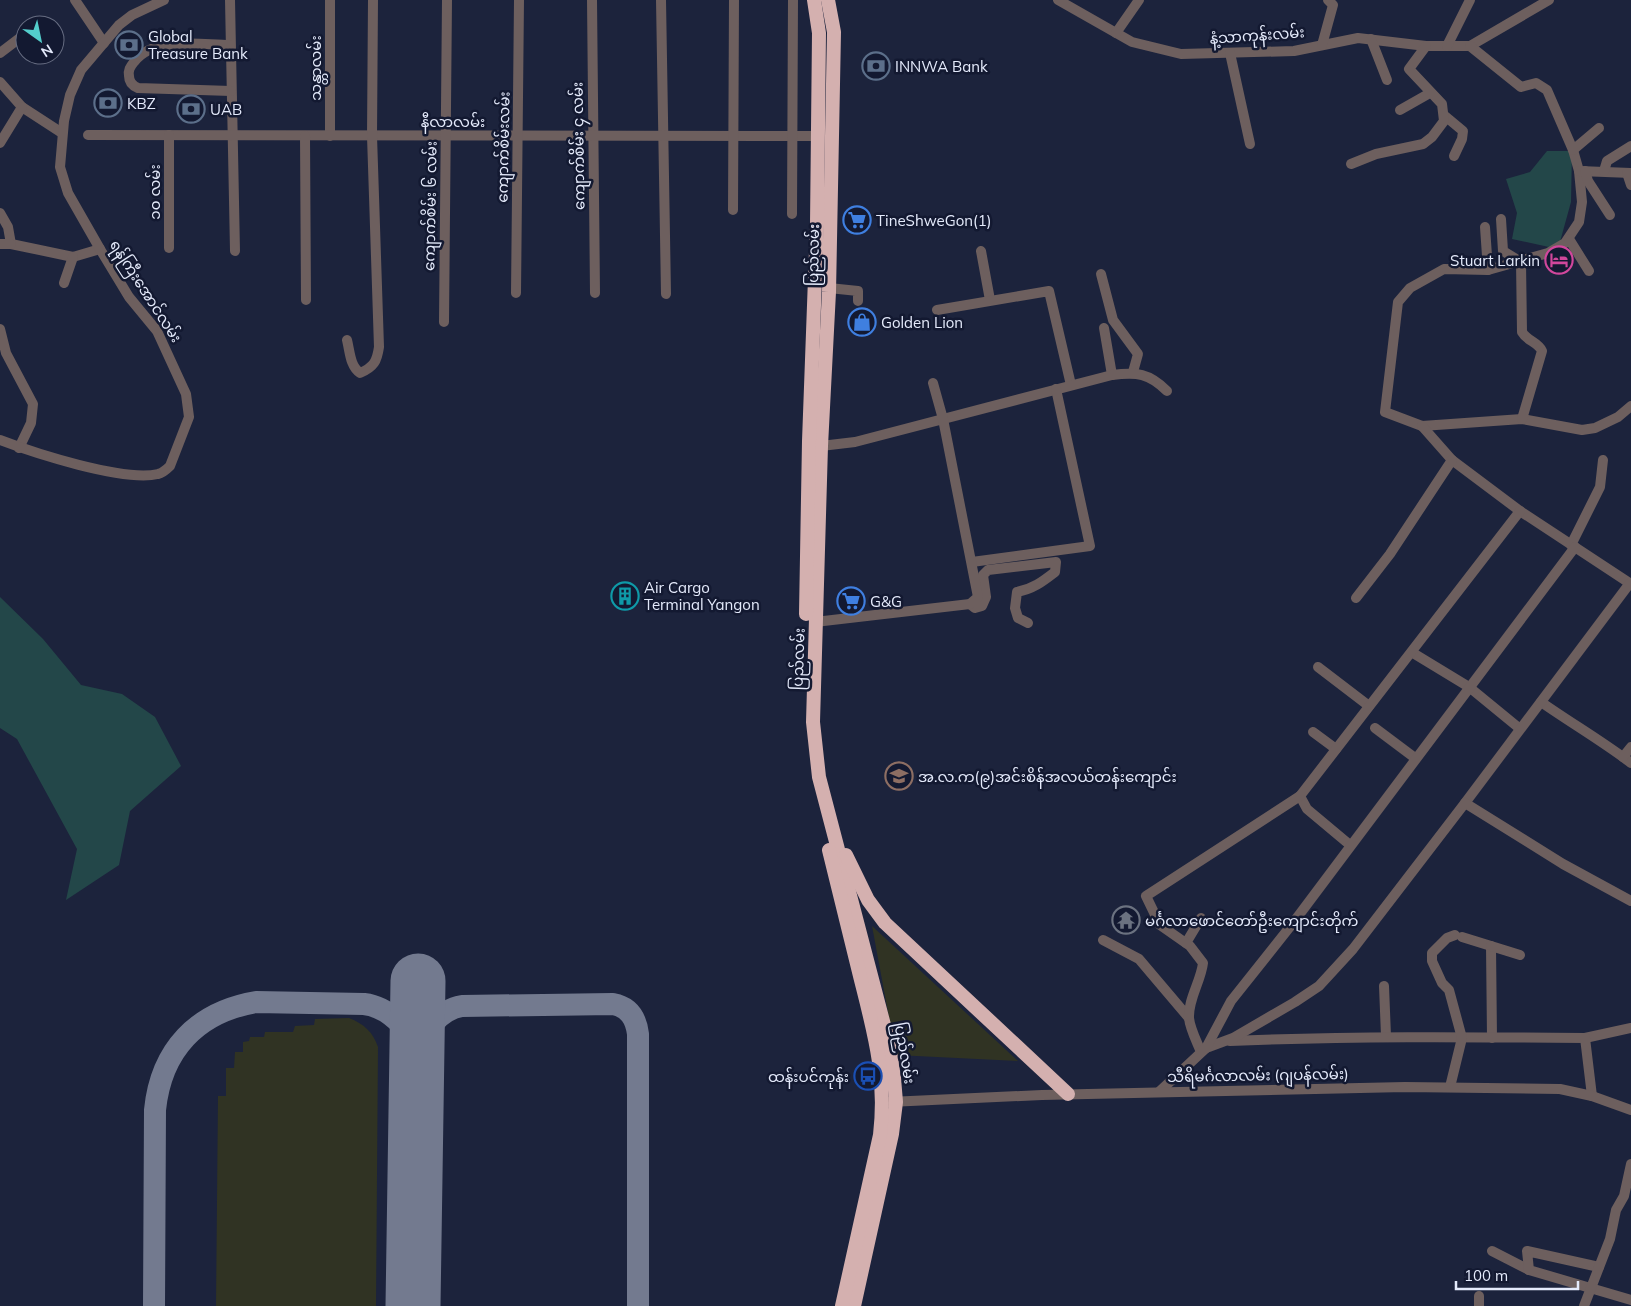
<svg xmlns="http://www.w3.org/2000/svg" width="1631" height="1306" font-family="Mulish,'Noto Sans Myanmar',sans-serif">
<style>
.green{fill:#303323}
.water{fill:#234749}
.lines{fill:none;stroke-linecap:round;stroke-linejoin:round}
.taxiway{stroke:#737a8f;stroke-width:22}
.runway{stroke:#737a8f;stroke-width:55}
.minor{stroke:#6d5f5e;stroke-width:10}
.highway{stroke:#d4b0af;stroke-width:14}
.labels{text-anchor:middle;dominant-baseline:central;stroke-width:5;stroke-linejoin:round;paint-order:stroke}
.street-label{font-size:15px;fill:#e4eafb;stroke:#131931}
.poi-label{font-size:15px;fill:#e4eafb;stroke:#131931;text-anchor:start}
</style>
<rect width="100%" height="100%" fill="#1c233c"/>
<g class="green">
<polygon points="872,926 1018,1061 896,1055"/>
<path d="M349,1018C364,1024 373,1032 378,1047L376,1306H216L218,1096H226V1068H234L235,1052H243V1042L249,1041L250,1037H264L265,1032H293L295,1026L314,1025L315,1019Z"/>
</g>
<g class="water">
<polygon points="1547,151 1572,151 1571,202 1558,249 1512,239 1517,213 1506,179 1530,172"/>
<polygon points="0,597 43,639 81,685 122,694 155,717 181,766 130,811 119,865 66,900 77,849 17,739 0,728"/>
</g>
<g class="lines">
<g class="taxiway">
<path d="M417,1051C426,1031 438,1010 462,1006L613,1004C629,1007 636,1018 638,1034V1306"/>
<path d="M154,1306L155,1110C161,1050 197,1012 256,1002L364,1004C389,1007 409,1029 417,1051"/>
</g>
<polyline class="runway" points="413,1306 418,981"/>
<g class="minor">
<polyline points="75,0 104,43"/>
<polyline points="230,0 235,251"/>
<polyline points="330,0 330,136"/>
<polyline points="592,0 595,293"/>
<polyline points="661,0 666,294"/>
<polyline points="1058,0 1132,42 1181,54 1294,51 1358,38 1426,46 1470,46 1549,0"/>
<polyline points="1116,33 1139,0"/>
<polyline points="1371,39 1387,80"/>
<path d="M230,45C201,45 153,36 134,62C130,67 128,70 129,76C129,82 133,86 138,88L231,91"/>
<polyline points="1322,45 1333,5 1328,0"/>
<polyline points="1447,46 1470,0"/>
<polyline points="1470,46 1521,87 1536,83 1547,90 1573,150 1579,171 1582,202 1579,222 1565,243 1548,253 1488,270 1444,269 1410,288 1398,302 1385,412 1422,426 1522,419 1582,430 1595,428 1618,417 1631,406"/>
<polyline points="0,53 25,34"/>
<polyline points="1230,53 1250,144"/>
<polyline points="0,82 22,107 62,133"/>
<polyline points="1400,110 1430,93"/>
<polyline points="1445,116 1463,131 1462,139 1454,156"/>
<polyline points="88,135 818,136"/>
<polyline points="169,135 169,248"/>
<polyline points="305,136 306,300"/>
<polyline points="0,143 22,107"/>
<polyline points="1573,150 1599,128"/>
<polyline points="1351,164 1376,154 1423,144 1432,137 1444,121 1442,104 1409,69 1426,46"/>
<polyline points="1579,171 1631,173"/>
<polyline points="1585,171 1588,181 1610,215"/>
<polyline points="1604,171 1607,161 1631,146"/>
<polyline points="1627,173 1631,185"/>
<polyline points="733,210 734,0"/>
<polyline points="0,213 8,227 11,244 73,257 100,249"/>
<polyline points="792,214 793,0"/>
<path d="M1501,219L1503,251L1521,262L1522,332C1527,341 1538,342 1542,351L1522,419"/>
<polyline points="1485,227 1488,270"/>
<polyline points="1569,239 1589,271"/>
<polyline points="0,244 11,244"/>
<polyline points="981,251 990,300"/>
<polyline points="1101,274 1113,320 1138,354 1133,372"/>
<polyline points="64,283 73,257"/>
<polyline points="829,288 858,291 858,301"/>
<polyline points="516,293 519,0"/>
<polyline points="937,310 1049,291 1071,385"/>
<polyline points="444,322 447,0"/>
<polyline points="1104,328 1112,375"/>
<polyline points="0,329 6,353 33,404 31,423 19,448"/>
<path d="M347,340C350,352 350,366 360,373C374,367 377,361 379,347L372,136L373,0"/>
<polyline points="1422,426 1452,460 1520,511 1631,584"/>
<path d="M0,440C34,453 123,482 158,474C163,473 166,470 170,466L189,417L186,394L157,331L129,297L100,249L68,193L60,167L64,121L70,95L81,70L119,25L132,15L164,0"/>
<path d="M821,446L855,442L1112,375C1137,372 1149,373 1167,391"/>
<polyline points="1571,545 1600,487 1603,460"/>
<polyline points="972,562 1090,546 1056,389"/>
<polyline points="1356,598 1390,554 1452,460"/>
<path d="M970,604L975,608L982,606L986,597L983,575L988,570L1056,562L1055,572C1042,582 1033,589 1017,592L1015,608L1018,618L1028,623"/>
<polyline points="815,622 970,604 978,597 943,419 933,383"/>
<polyline points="1413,653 1469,687 1519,728"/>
<polyline points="1318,667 1369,706"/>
<path d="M1541,702C1571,723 1602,741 1631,763"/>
<polyline points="1375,728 1415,758"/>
<polyline points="1313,732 1336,749"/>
<polyline points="1623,757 1631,747"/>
<polyline points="1300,796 1307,809 1350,845"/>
<polyline points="1465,803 1630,583"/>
<polyline points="1462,937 1491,946 1492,1038"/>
<polyline points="1103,940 1139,959 1189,1018"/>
<polyline points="1186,943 1201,918"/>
<polyline points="1491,946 1520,955"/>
<polyline points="1384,986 1386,1036"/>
<polyline points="1585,1038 1631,1028"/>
<path d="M1230,1041C1348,1036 1467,1037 1585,1038L1592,1096"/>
<polyline points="1206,1048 1233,1038 1295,1002 1319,986 1353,949 1465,803 1563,864 1631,901"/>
<path d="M1201,1052C1197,1042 1190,1029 1189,1018C1188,999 1201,981 1203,963L1190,946L1160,925L1146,896L1300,796L1520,511"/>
<polyline points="1450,1087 1462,1038 1449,990 1442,983 1432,961 1432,953 1447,938 1455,935"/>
<polyline points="1159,1092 1206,1048 1231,1001 1293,923 1575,547"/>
<polyline points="889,1102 1042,1095 1405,1087 1560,1089 1592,1096 1631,1110"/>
<polyline points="1492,1251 1529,1270"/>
<polyline points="1599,1267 1527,1251 1529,1270 1631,1300"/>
<polyline points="1479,1306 1479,1296"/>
<polyline points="1584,1306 1610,1239 1616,1210 1624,1196 1631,1164"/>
</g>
<g class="highway">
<polyline points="828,0 834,32 829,292 821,446 813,722 819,777 889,1044 894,1078 896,1102 892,1134 854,1306"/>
<polyline points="806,614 809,441 817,224 819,33 814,0"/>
<path d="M829,850C839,892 850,934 860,976C874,1032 887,1076 880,1135L842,1306"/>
<polyline points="846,855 868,900 885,923 1068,1094"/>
</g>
</g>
<defs>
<g id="bank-ring" transform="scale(1.4375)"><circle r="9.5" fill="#131931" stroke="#5c6f8a" stroke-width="1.5"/><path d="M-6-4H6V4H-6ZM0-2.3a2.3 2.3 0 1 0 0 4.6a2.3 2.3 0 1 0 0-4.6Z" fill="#5c6f8a"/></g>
<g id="supermarket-ring" transform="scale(1.4375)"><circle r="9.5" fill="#131931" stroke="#3f7fe0" stroke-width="1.5"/><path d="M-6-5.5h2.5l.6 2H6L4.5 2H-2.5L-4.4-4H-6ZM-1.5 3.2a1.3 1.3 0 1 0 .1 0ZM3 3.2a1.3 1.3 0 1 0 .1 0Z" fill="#3f7fe0"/></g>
<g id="hotel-ring" transform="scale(1.4375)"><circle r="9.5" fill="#131931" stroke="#d1479c" stroke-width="1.5"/><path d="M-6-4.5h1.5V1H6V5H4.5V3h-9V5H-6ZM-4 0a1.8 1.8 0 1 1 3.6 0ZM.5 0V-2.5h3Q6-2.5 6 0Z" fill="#d1479c"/></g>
<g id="shop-ring" transform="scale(1.4375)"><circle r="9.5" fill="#131931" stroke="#3f7fe0" stroke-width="1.5"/><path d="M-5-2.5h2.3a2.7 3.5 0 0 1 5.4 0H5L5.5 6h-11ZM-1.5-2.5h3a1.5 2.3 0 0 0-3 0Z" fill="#3f7fe0"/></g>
<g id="building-ring" transform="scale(1.4375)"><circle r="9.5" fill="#131931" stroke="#0f9aa8" stroke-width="1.5"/><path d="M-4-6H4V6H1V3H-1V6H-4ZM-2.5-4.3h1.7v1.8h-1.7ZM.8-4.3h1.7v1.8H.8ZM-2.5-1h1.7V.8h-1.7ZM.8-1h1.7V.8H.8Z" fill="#0f9aa8"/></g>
<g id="school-ring" transform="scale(1.4375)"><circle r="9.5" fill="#131931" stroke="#8d6e63" stroke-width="1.5"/><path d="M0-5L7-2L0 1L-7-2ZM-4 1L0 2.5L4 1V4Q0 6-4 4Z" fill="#8d6e63"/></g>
<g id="temple-ring" transform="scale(1.4375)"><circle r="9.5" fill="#131931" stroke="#6b7280" stroke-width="1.5"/><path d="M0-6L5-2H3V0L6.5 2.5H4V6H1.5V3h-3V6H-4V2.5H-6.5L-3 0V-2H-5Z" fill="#6b7280"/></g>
<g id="bus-ring" transform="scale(1.4375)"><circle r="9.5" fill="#131931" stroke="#1a4fb4" stroke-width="1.5"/><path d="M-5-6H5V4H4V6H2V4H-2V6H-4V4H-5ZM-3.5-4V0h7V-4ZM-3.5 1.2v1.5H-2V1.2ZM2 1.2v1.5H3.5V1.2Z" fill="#1a4fb4"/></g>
</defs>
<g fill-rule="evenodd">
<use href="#bank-ring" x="129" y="45"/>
<use href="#bank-ring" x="876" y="66"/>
<use href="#bank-ring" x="108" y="103"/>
<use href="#bank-ring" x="191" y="109"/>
<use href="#supermarket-ring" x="857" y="220"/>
<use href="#hotel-ring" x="1559" y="260"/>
<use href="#shop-ring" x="862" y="322"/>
<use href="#building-ring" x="625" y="596"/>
<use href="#supermarket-ring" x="851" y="601"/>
<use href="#school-ring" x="899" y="776"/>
<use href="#temple-ring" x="1126" y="920"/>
<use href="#bus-ring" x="868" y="1076"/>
</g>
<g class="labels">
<g class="street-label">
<text transform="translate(1257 35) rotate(-4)">နံ့သာကုန်းလမ်း</text>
<text transform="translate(315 68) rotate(-90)">သန္တာလမ်း</text>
<text x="453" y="121">နီလာလမ်း</text>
<text transform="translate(578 146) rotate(-91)">ကျောက်စိမ်း ၄ လမ်း</text>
<text transform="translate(503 147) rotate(-89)">ကျောက်စိမ်းလမ်း</text>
<text transform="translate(154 192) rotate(-90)">၁၀ လမ်း</text>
<text transform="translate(430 206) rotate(-89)">ကျောက်စိမ်း ၆ လမ်း</text>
<text transform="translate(813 255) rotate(-89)">ပြည်လမ်း</text>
<text transform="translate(146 291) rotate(57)">ရန်ကြီးအောင်လမ်း</text>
<text transform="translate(798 659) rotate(-88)">ပြည်လမ်း</text>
<text transform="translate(905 1053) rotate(80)">ပြည်လမ်း</text>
<text transform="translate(1258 1075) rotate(-1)">သီရိမင်္ဂလာလမ်း (ဂျပန်လမ်း)</text>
</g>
<g class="poi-label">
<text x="148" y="36">Global<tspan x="148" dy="17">Treasure Bank</tspan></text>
<text x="895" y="66">INNWA Bank</text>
<text x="127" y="103">KBZ</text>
<text x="210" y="109">UAB</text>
<text x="876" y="220">TineShweGon(1)</text>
<text x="1540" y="260" text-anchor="end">Stuart Larkin</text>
<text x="881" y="322">Golden Lion</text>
<text x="644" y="587">Air Cargo<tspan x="644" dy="17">Terminal Yangon</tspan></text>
<text x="870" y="601">G&amp;G</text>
<text x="918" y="776">အ.လ.က(၉)အင်းစိန်အလယ်တန်းကျောင်း</text>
<text x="1145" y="920">မင်္ဂလာဖောင်တော်ဦးကျောင်းတိုက်</text>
<text x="849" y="1076" text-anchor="end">ထန်းပင်ကုန်း</text>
</g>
</g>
<g transform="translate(40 40) rotate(147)"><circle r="24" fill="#131931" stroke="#676d82"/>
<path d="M0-4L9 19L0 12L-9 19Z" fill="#53cdcb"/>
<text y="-8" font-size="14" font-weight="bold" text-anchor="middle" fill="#e4eafb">N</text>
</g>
<path d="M1456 1281v8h122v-8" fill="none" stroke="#e4eafb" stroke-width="2.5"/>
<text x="1464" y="1281" font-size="15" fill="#e4eafb" stroke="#131931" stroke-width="4" paint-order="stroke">100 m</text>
</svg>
